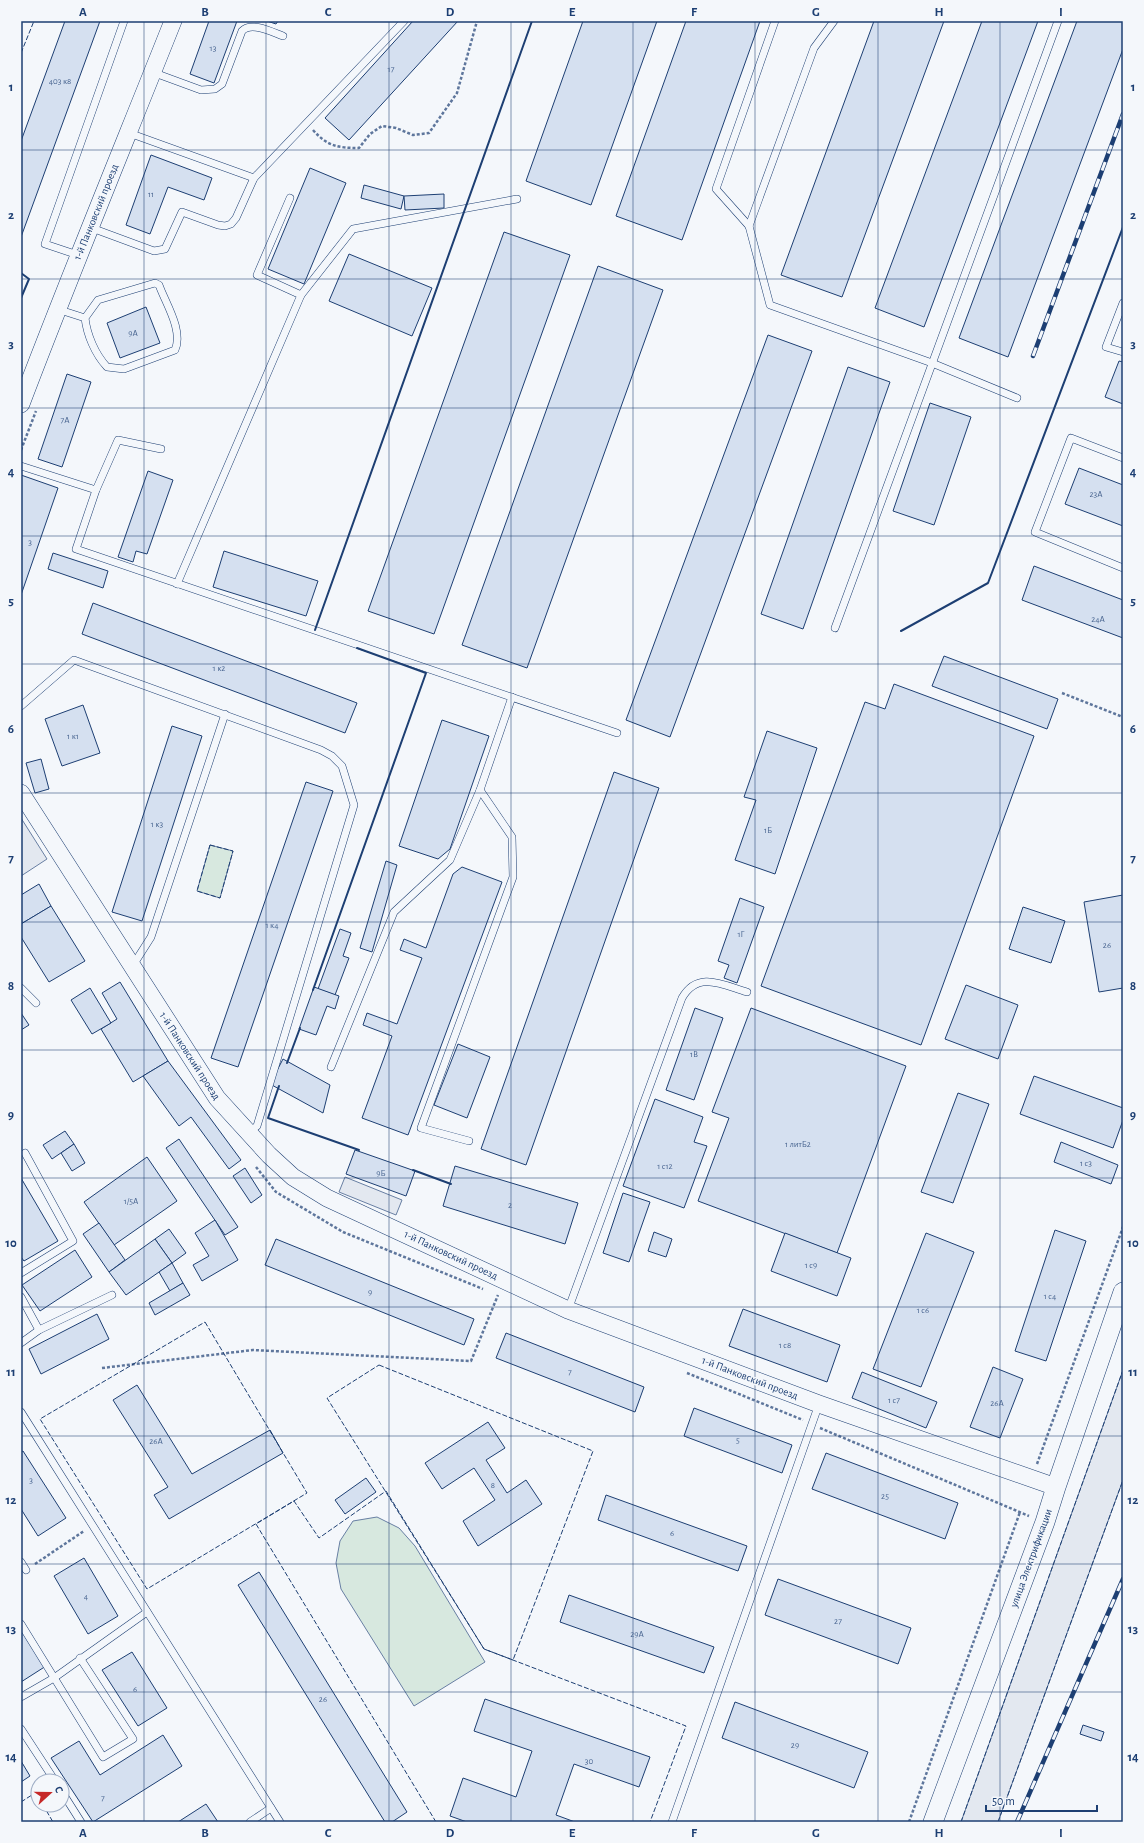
<svg xmlns="http://www.w3.org/2000/svg" width="1144" height="1843" font-family="'Alegreya Sans',sans-serif">
<style>
.green{fill:#d7e8df;stroke:#687fa3}
.parking{fill:#e3e8f0;stroke:#687fa3}
.building{fill:#d5e0f0;stroke:#1d3f73}
.lines{fill:none;stroke-linecap:round;stroke-linejoin:round}
.service-casing{stroke:#1d3f73;stroke-width:8}
.tertiary-casing{stroke:#1d3f73;stroke-width:18}
.secondary-casing{stroke:#1d3f73;stroke-width:20}
.path{stroke:#5e769c;stroke-width:2.5;stroke-dasharray:3 2;stroke-linecap:butt}
.service{stroke:#f4f7fb;stroke-width:7}
.tertiary{stroke:#f4f7fb;stroke-width:17}
.secondary{stroke:#f4f7fb;stroke-width:19}
.rail-casing{stroke:#1d3f73;stroke-width:4.5}
.rail{stroke:#f4f7fb;stroke-width:3;stroke-dasharray:9;stroke-linecap:butt}
.fence{stroke:#1d3f73;stroke-width:1;stroke-dasharray:5 2;stroke-linecap:butt}
.wall{stroke:#1d3f73;stroke-width:2}
.grid{fill:none;stroke:#1d3f73;stroke-width:1;stroke-opacity:0.55}
.labels{text-anchor:middle;dominant-baseline:central;stroke-width:3;stroke-linejoin:round;paint-order:stroke}
.number-label{font-size:9px;fill:#4b6792}
.street-label{font-size:11px;fill:#1d3f73;stroke:#f4f7fb}
.neatline{fill:none;stroke:#1d3f73;stroke-width:1.5}
.grid-label{font-size:13px;text-anchor:middle;font-weight:bold;fill:#1d3f73}
</style>
<rect width="100%" height="100%" fill="#f4f7fb"/>
<g class="green">
<polygon points="210,845 233,851 220,898 197,891"/>
<polygon points="377,1517 399,1528 415,1546 485,1662 414,1706 341,1589 336,1563 340,1541 353,1521"/>
</g>
<g class="parking">
<polygon points="21,818 47,859 21,876"/>
<polygon points="345,1177 402,1200 396,1215 339,1192"/>
<polygon points="1123,1370 1123,1480 998,1822 961,1822"/>
</g>
<g class="building">
<polygon points="65,21 100,21 21,237 21,141"/>
<polygon points="209,21 237,21 214,83 190,74"/>
<polygon points="267,21 278,21 276,24"/>
<polygon points="413,21 458,21 349,140 325,118"/>
<polygon points="583,21 657,21 591,205 526,181"/>
<polygon points="686,21 760,21 682,240 616,216"/>
<polygon points="874,21 944,21 842,297 781,275"/>
<polygon points="982,21 1038,21 924,327 875,308"/>
<polygon points="1077,21 1123,21 1123,49 1008,357 959,338"/>
<polygon points="151,155 212,178 204,200 168,187 150,234 126,225"/>
<polygon points="310,168 346,183 304,284 268,269"/>
<polygon points="364,185 404,196 401,209 361,198"/>
<polygon points="444,194 444,208 405,210 404,196"/>
<polygon points="504,232 570,255 434,634 368,611"/>
<polygon points="349,254 432,288 412,336 329,301"/>
<polygon points="598,266 663,290 527,668 462,645"/>
<polygon points="146,307 160,343 120,358 107,323"/>
<polygon points="768,335 812,351 670,737 626,720"/>
<polygon points="1119,361 1123,362 1123,404 1105,397"/>
<polygon points="848,367 890,382 803,629 761,614"/>
<polygon points="67,374 91,382 62,467 38,459"/>
<polygon points="930,403 971,417 934,525 893,511"/>
<polygon points="1079,468 1123,485 1123,526 1065,504"/>
<polygon points="148,471 173,480 147,554 136,551 133,562 118,557"/>
<polygon points="21,475 58,488 21,595"/>
<polygon points="224,551 318,581 306,616 213,587"/>
<polygon points="53,553 108,571 103,588 48,569"/>
<polygon points="1034,566 1123,600 1123,638 1022,600"/>
<polygon points="93,603 357,703 345,733 82,634"/>
<polygon points="944,656 1058,699 1047,729 932,686"/>
<polygon points="894,684 1034,736 921,1045 761,986 865,702 885,709"/>
<polygon points="83,705 100,753 62,766 45,719"/>
<polygon points="442,720 489,736 450,849 438,859 399,846"/>
<polygon points="172,726 202,736 142,921 112,912"/>
<polygon points="767,731 817,748 775,874 735,860 756,800 744,797"/>
<polygon points="41,759 49,789 35,793 26,763"/>
<polygon points="614,772 659,788 526,1165 481,1149"/>
<polygon points="306,782 333,791 238,1067 211,1058"/>
<polygon points="386,861 397,865 372,952 360,948"/>
<polygon points="462,867 502,882 408,1135 362,1118 392,1036 363,1025 367,1013 397,1024 422,958 400,950 404,939 426,948 453,874"/>
<polygon points="39,884 51,906 21,924 21,895"/>
<polygon points="1123,895 1123,988 1099,992 1084,902"/>
<polygon points="740,898 764,907 737,983 724,978 729,965 718,961"/>
<polygon points="51,906 85,961 49,982 21,937 21,924"/>
<polygon points="1023,907 1065,921 1051,963 1009,949"/>
<polygon points="340,929 351,933 343,956 349,958 335,995 318,989"/>
<polygon points="120,982 168,1061 133,1082 101,1029 117,1019 102,993"/>
<polygon points="966,985 1018,1005 998,1059 945,1039"/>
<polygon points="314,987 339,996 335,1009 327,1006 316,1035 299,1029"/>
<polygon points="90,988 111,1023 92,1034 71,1000"/>
<polygon points="695,1008 723,1018 694,1100 666,1090"/>
<polygon points="751,1008 906,1066 837,1253 698,1201 729,1118 712,1112"/>
<polygon points="21,1013 29,1025 21,1030"/>
<polygon points="458,1044 490,1057 467,1118 434,1105"/>
<polygon points="283,1059 330,1085 323,1113 270,1084"/>
<polygon points="168,1061 241,1160 229,1169 191,1117 179,1126 143,1076"/>
<polygon points="1034,1076 1123,1108 1123,1120 1113,1148 1020,1114"/>
<polygon points="958,1093 989,1104 953,1203 921,1192"/>
<polygon points="655,1099 703,1117 694,1142 707,1146 684,1208 623,1186"/>
<polygon points="65,1131 74,1144 52,1159 43,1145"/>
<polygon points="179,1139 238,1227 225,1235 166,1148"/>
<polygon points="1061,1142 1118,1165 1111,1184 1054,1162"/>
<polygon points="74,1144 85,1163 72,1171 61,1153"/>
<polygon points="355,1150 415,1171 406,1196 346,1174"/>
<polygon points="147,1157 177,1201 114,1245 84,1202"/>
<polygon points="455,1166 578,1203 565,1244 443,1206"/>
<polygon points="245,1168 262,1195 251,1203 233,1176"/>
<polygon points="21,1178 58,1241 24,1261 21,1257"/>
<polygon points="623,1193 650,1202 629,1262 603,1253"/>
<polygon points="215,1220 238,1260 202,1281 193,1265 209,1256 195,1233"/>
<polygon points="99,1223 125,1260 109,1272 83,1234"/>
<polygon points="169,1229 186,1253 172,1263 155,1239"/>
<polygon points="1055,1230 1086,1241 1046,1361 1015,1351"/>
<polygon points="654,1232 672,1239 666,1257 648,1251"/>
<polygon points="785,1233 851,1258 837,1296 771,1271"/>
<polygon points="926,1233 974,1252 921,1387 873,1369"/>
<polygon points="155,1239 172,1263 126,1295 109,1272"/>
<polygon points="276,1239 474,1319 464,1345 265,1265"/>
<polygon points="75,1250 92,1277 40,1311 22,1285"/>
<polygon points="172,1263 183,1283 170,1291 159,1272"/>
<polygon points="183,1283 190,1295 155,1315 149,1303"/>
<polygon points="743,1309 840,1345 827,1382 729,1346"/>
<polygon points="97,1314 109,1339 41,1374 29,1349"/>
<polygon points="506,1333 644,1387 635,1412 496,1358"/>
<polygon points="993,1367 1023,1379 1000,1438 970,1427"/>
<polygon points="862,1372 937,1402 926,1428 852,1398"/>
<polygon points="137,1385 192,1474 270,1430 283,1453 169,1519 154,1495 168,1487 113,1400"/>
<polygon points="694,1408 792,1445 782,1473 684,1436"/>
<polygon points="488,1422 505,1448 486,1460 507,1493 526,1480 542,1504 478,1546 463,1521 495,1500 474,1468 442,1489 425,1463"/>
<polygon points="23,1451 66,1518 38,1536 21,1509 21,1452"/>
<polygon points="826,1453 958,1503 945,1539 812,1489"/>
<polygon points="366,1478 376,1492 345,1514 335,1500"/>
<polygon points="606,1495 747,1546 738,1571 598,1520"/>
<polygon points="84,1558 118,1616 88,1634 54,1576"/>
<polygon points="259,1572 407,1812 392,1822 385,1822 238,1585"/>
<polygon points="778,1579 911,1628 898,1664 765,1615"/>
<polygon points="569,1595 714,1647 704,1673 560,1622"/>
<polygon points="21,1626 46,1666 21,1682"/>
<polygon points="132,1652 167,1708 138,1726 102,1670"/>
<polygon points="485,1699 650,1757 639,1787 574,1764 556,1815 575,1822 467,1822 450,1816 463,1778 516,1797 532,1751 474,1731"/>
<polygon points="735,1702 868,1752 854,1788 722,1738"/>
<polygon points="1083,1725 1104,1732 1101,1741 1080,1734"/>
<polygon points="163,1735 182,1766 93,1822 51,1758 79,1741 100,1775"/>
<polygon points="21,1761 30,1776 21,1782"/>
<polygon points="206,1804 218,1822 178,1822"/>
</g>
<g class="lines">
<g class="service-casing">
<g id="service">
<polyline points="775,21 716,189 749,226 770,305 932,363 1017,398"/>
<path d="M152,72L201,90L215,89L222,84L242,31C251,21 272,32 283,36"/>
<polyline points="129,133 254,178"/>
<polyline points="749,226 814,48 834,21"/>
<polyline points="89,227 154,251 165,249 182,212 218,225 225,226 231,224 236,218 254,178 404,21"/>
<polyline points="78,255 45,244 124,21"/>
<polyline points="301,295 353,229 517,199"/>
<polyline points="1123,303 1106,347 1123,352"/>
<path d="M57,309L85,318C87,335 95,354 107,367L124,369L175,350C183,332 168,307 161,290L159,285L155,283L98,300L85,318"/>
<polyline points="1123,458 1071,438 1035,532 1123,568"/>
<polyline points="21,466 96,490 118,440 161,449"/>
<polyline points="96,490 76,549 617,733"/>
<polyline points="177,584 301,295 257,275 290,198"/>
<polyline points="835,628 1058,21"/>
<polyline points="21,706 74,660 321,750 332,756 342,766 354,805 257,1126 248,1133"/>
<polyline points="131,964 137,959 151,937 225,714"/>
<polyline points="21,988 36,1003"/>
<polyline points="331,1067 394,912 450,860 480,790"/>
<polyline points="469,1141 421,1128 513,877 512,837 480,790 512,697"/>
<polyline points="21,1273 73,1241 25,1153"/>
<polyline points="21,1297 39,1330"/>
<path d="M568,1310L682,998C698,970 723,985 747,992"/>
<polyline points="21,1343 39,1330 112,1295"/>
<polyline points="21,1412 280,1822"/>
<polyline points="21,1562 26,1570"/>
<polyline points="21,1624 103,1757 133,1739 80,1658"/>
<polyline points="21,1697 54,1678 147,1612"/>
<polyline points="21,1729 55,1781"/>
<polyline points="62,1792 81,1822"/>
<polyline points="250,1822 271,1808"/>
<polyline points="672,1822 819,1404"/>
</g>
</g>
<g class="tertiary-casing">
<g id="tertiary">
<path d="M21,404C70,275 122,149 173,21"/>
<polyline points="21,793 217,1098 269,1155 293,1177 327,1198 568,1310 819,1404 1056,1487"/>
</g>
</g>
<g class="secondary-casing">
<polyline id="secondary" points="933,1822 1045,1522 1056,1487 1123,1292"/>
</g>
<g class="path">
<path d="M313,130C327,146 338,148 359,148L370,134L382,126L396,128L413,135L429,133L457,93L477,21"/>
<polyline points="21,450 36,411"/>
<polyline points="1062,693 1123,717"/>
<polyline points="256,1167 276,1192 343,1232 483,1289"/>
<polyline points="102,1368 253,1350 471,1361 498,1295"/>
<polyline points="687,1373 803,1420"/>
<polyline points="820,1428 1029,1516"/>
<polyline points="1037,1464 1123,1227"/>
<polyline points="35,1564 84,1531"/>
<polyline points="909,1822 1020,1512"/>
</g>
<use href="#service" class="service"/>
<use href="#tertiary" class="tertiary"/>
<use href="#secondary" class="secondary"/>
<g class="rail-casing">
<g id="rail">
<polyline points="1033,356 1123,114"/>
<polyline points="1017,1822 1123,1579"/>
</g>
</g>
<use href="#rail" class="rail"/>
<g class="fence">
<polyline points="21,53 34,21"/>
<polygon points="210,845 233,851 220,898 197,891"/>
<polygon points="205,1322 307,1493 147,1589 40,1419"/>
<polygon points="379,1365 593,1451 513,1660 484,1649 327,1398"/>
<polyline points="21,1802 35,1793 38,1797"/>
<polyline points="43,1805 53,1822"/>
<polyline points="436,1822 256,1524 294,1501 319,1538 386,1491 484,1649 686,1726 650,1822"/>
<polyline points="961,1822 1123,1370"/>
<polyline points="998,1822 1123,1480"/>
</g>
<g class="wall">
<polyline points="21,273 29,279 21,298"/>
<polyline points="315,630 532,21"/>
<polyline points="901,631 988,583 1123,227"/>
<polyline points="313,990 426,673 357,648"/>
<polyline points="287,1063 300,1028"/>
<polyline points="279,1086 268,1118 359,1150"/>
<polyline points="413,1170 451,1184"/>
</g>
</g>
<path class="grid" d="M144,21V1822M266,21V1822M389,21V1822M511,21V1822M633,21V1822M755,21V1822M878,21V1822M1000,21V1822M21,150H1123M21,279H1123M21,408H1123M21,536H1123M21,664H1123M21,793H1123M21,922H1123M21,1050H1123M21,1178H1123M21,1307H1123M21,1436H1123M21,1564H1123M21,1692H1123"/>
<g class="labels">
<g class="number-label">
<text x="213" y="48">13</text>
<text x="391" y="69">17</text>
<text x="60" y="81">403 к8</text>
<text x="151" y="194">11</text>
<text x="133" y="333">9А</text>
<text x="65" y="420">7А</text>
<text x="1096" y="494">23А</text>
<text x="30" y="542">3</text>
<text x="1098" y="619">24А</text>
<text x="219" y="668">1 к2</text>
<text x="73" y="736">1 к1</text>
<text x="157" y="824">1 к3</text>
<text x="768" y="830">1Б</text>
<text x="272" y="925">1 к4</text>
<text x="741" y="934">1Г</text>
<text x="1107" y="945">26</text>
<text x="694" y="1054">1В</text>
<text x="798" y="1144">1 литБ2</text>
<text x="1086" y="1163">1 с3</text>
<text x="665" y="1166">1 с12</text>
<text x="381" y="1173">9Б</text>
<text x="131" y="1201">1/5А</text>
<text x="510" y="1205">2</text>
<text x="811" y="1265">1 с9</text>
<text x="370" y="1292">9</text>
<text x="1050" y="1296">1 с4</text>
<text x="923" y="1310">1 с6</text>
<text x="785" y="1345">1 с8</text>
<text x="570" y="1372">7</text>
<text x="894" y="1400">1 с7</text>
<text x="997" y="1403">26А</text>
<text x="738" y="1440">5</text>
<text x="156" y="1441">26А</text>
<text x="31" y="1480">3</text>
<text x="493" y="1485">8</text>
<text x="885" y="1496">25</text>
<text x="672" y="1533">6</text>
<text x="86" y="1596">4</text>
<text x="838" y="1621">27</text>
<text x="637" y="1634">29А</text>
<text x="135" y="1689">6</text>
<text x="323" y="1699">26</text>
<text x="795" y="1745">29</text>
<text x="589" y="1761">30</text>
<text x="103" y="1798">7</text>
</g>
<g class="street-label">
<text transform="translate(96 212) rotate(-68)">1-й Панковский проезд</text>
<text transform="translate(190 1056) rotate(57)">1-й Панковский проезд</text>
<text transform="translate(451 1255) rotate(25)">1-й Панковский проезд</text>
<text transform="translate(750 1378) rotate(21)">1-й Панковский проезд</text>
<text transform="translate(1031 1558) rotate(-70)">улица Электрификации</text>
</g>
</g>
<rect width="1144" height="1843" fill="none" stroke="#f4f7fb" stroke-width="44"/>
<g transform="translate(50 1793) rotate(69)"><circle r="19" fill="#f4f7fb" stroke="#9eadc5"/>
<path d="M0-3L7 15L0 10L-7 15Z" fill="#c62828"/>
<text y="-6" font-size="11" font-weight="bold" text-anchor="middle" fill="#1d3f73">С</text>
</g>
<path d="M986 1805v6h111v-6" fill="none" stroke="#1d3f73" stroke-width="2"/>
<text x="992" y="1805" font-size="12" fill="#1d3f73" stroke="#f4f7fb" stroke-width="3" paint-order="stroke">50 m</text>
<rect x="22" y="22" width="1100" height="1799" class="neatline"/>
<g class="grid-label">
<text x="83" y="16">A</text>
<text x="205" y="16">B</text>
<text x="328" y="16">C</text>
<text x="450" y="16">D</text>
<text x="572" y="16">E</text>
<text x="694" y="16">F</text>
<text x="816" y="16">G</text>
<text x="939" y="16">H</text>
<text x="1061" y="16">I</text>
<text x="11" y="91">1</text>
<text x="1133" y="91">1</text>
<text x="11" y="219">2</text>
<text x="1133" y="219">2</text>
<text x="11" y="348">3</text>
<text x="1133" y="348">3</text>
<text x="11" y="476">4</text>
<text x="1133" y="476">4</text>
<text x="11" y="605">5</text>
<text x="1133" y="605">5</text>
<text x="11" y="733">6</text>
<text x="1133" y="733">6</text>
<text x="11" y="862">7</text>
<text x="1133" y="862">7</text>
<text x="11" y="990">8</text>
<text x="1133" y="990">8</text>
<text x="11" y="1119">9</text>
<text x="1133" y="1119">9</text>
<text x="11" y="1247">10</text>
<text x="1133" y="1247">10</text>
<text x="11" y="1376">11</text>
<text x="1133" y="1376">11</text>
<text x="11" y="1504">12</text>
<text x="1133" y="1504">12</text>
<text x="11" y="1633">13</text>
<text x="1133" y="1633">13</text>
<text x="11" y="1761">14</text>
<text x="1133" y="1761">14</text>
<text x="83" y="1837">A</text>
<text x="205" y="1837">B</text>
<text x="328" y="1837">C</text>
<text x="450" y="1837">D</text>
<text x="572" y="1837">E</text>
<text x="694" y="1837">F</text>
<text x="816" y="1837">G</text>
<text x="939" y="1837">H</text>
<text x="1061" y="1837">I</text>
</g>
</svg>
